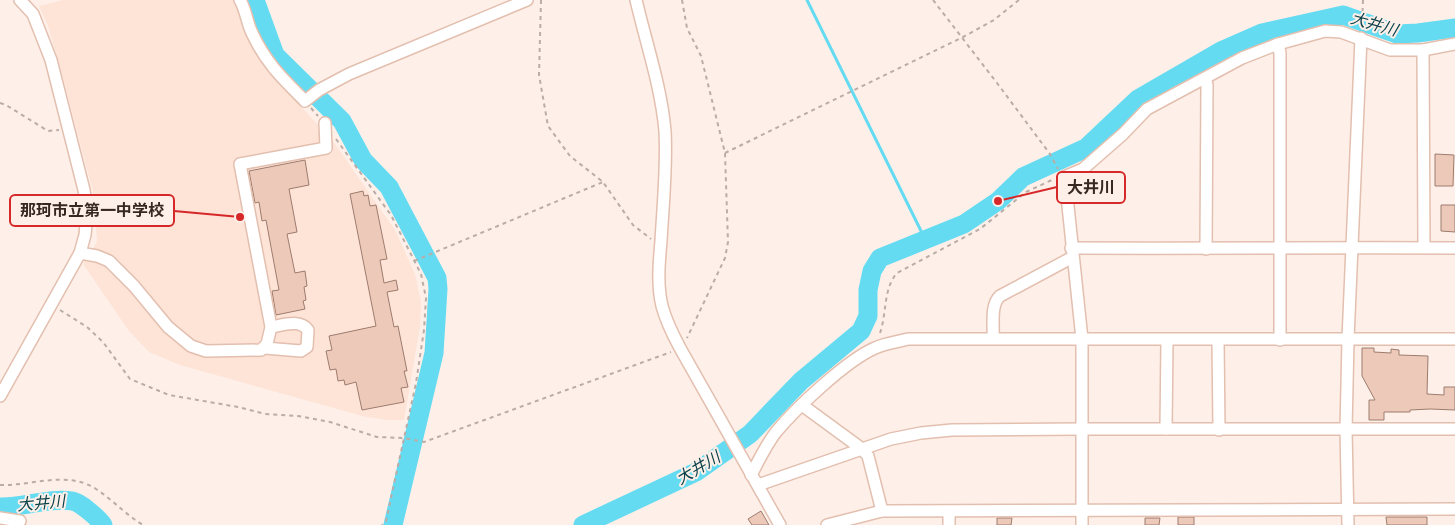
<svg xmlns="http://www.w3.org/2000/svg" width="1455" height="525" viewBox="0 0 1455 525" font-family="Rubik,'Noto Sans JP',sans-serif">
  <style>
    .built { fill: #fee3d7 }
    .lines { fill: none; stroke-linecap: round; stroke-linejoin: round }
    .stream { stroke: #65dbf1; stroke-width: 3 }
    .river { stroke: #65dbf1; stroke-width: 19 }
    .building { fill: #edc9b9; stroke: #9d7c6e }
    .minor-casing { stroke: #e3bfaf; stroke-width: 14 }
    .path { stroke: #baaca6; stroke-width: 2; stroke-dasharray: 4 4; stroke-linecap: butt }
    .minor { stroke: #fff; stroke-width: 11 }
    .labels { text-anchor: middle; dominant-baseline: central; stroke-width: 4; stroke-linejoin: round; paint-order: stroke }
    .water-label { font-size: 16px; font-style: italic; fill: #0a424b; stroke: #fef0e9 }
    .leader { fill: none; stroke: #d62828; stroke-width: 2 }
    .callout-dot { fill: #d62828; stroke: #fef0e9; stroke-width: 2 }
    .callout { fill: #fef0e9; stroke: #d62828; stroke-width: 2 }
    .callout-label { font-size: 16px; text-anchor: middle; font-weight: bold; fill: #362822 }
  </style>
  <rect width="100%" height="100%" fill="#fef0e9"/>
  <path class="built" d="M63,0H234L249,39L269,72L333,141L395,230L415,274L421,302L420,327L404,420H387L366,417L180,365L149,352L129,331L83,264L97,242L94,196L61,70L48,26L39,6Z"/>
  <g class="lines">
    <path class="stream" d="M807,0L925,239"/>
    <g class="river">
      <path d="M255,0L275,55L342,121L363,160L389,187L437,278L438,289L434,353L393,525"/>
      <path d="M0,507C21,508 51,497 72,501C80,502 98,518 103,525"/>
      <path d="M583,525L696,472L750,434L801,381L861,331L868,316V290L872,271L880,258L964,224L998,201L1023,177L1086,148L1138,99L1221,51L1262,33L1343,15L1397,34L1418,33L1455,28"/>
    </g>
  </g>
  <g class="building">
    <path d="M1435,154L1454,155L1453,186H1435Z"/>
    <path d="M305,160L309,185L289,189L297,232L287,234L295,273L305,271L307,286L304,287L306,300L303,301L305,309L276,315L272,291L279,290L266,220L262,221L259,202L255,203L249,171Z"/>
    <path d="M363,191L364,196L368,195L370,206L376,205L387,259L380,260L384,283L396,280L398,290L387,292L394,327L398,326L407,371H404L408,387L401,388L404,402L362,410L356,382L345,385L344,380L338,381L336,369L330,370L326,351L332,350L329,336L376,326L350,194Z"/>
    <path d="M1441,205H1455V232L1441,231Z"/>
    <path d="M1362,348H1374V352L1391,353V349L1399,350V355L1428,356L1427,394L1444,395V387H1455V410L1430,409L1410,410V412H1384V420H1369V400H1375L1362,376Z"/>
    <path d="M761,511L769,525H752L748,519Z"/>
    <rect x="1178" y="517" width="16" height="8"/>
    <path d="M1386,517H1427V525H1387Z"/>
    <path d="M997,518H1012L1011,525H997Z"/>
    <path d="M1145,518H1160L1159,525H1145Z"/>
  </g>
  <g class="lines">
    <defs>
      <g id="minor">
        <path d="M240,0C246,10 247,23 252,33C266,63 282,78 305,101L319,90L349,74L527,0"/>
        <path d="M636,0C646,43 661,86 665,131C667,167 663,205 661,241C659,263 657,285 662,306C666,321 673,335 680,348L780,525"/>
        <path d="M1278,44L1280,53V340"/>
        <path d="M1423,50L1424,247"/>
        <path d="M1205,78L1207,85L1206,249"/>
        <path d="M1071,248C1199,249 1327,247 1455,248"/>
        <path d="M80,253L97,256L109,261L134,286L168,327L191,346L206,351L261,350L267,344L271,327L240,164L326,148L325,123"/>
        <path d="M993,338C994,325 990,305 1000,296L1073,257"/>
        <path d="M1218,340L1219,430"/>
        <path d="M265,348L301,351L307,347L308,330C300,319 283,325 271,327"/>
        <path d="M0,396L80,253L85,235L87,213L84,190L51,60L33,14L20,0"/>
        <path d="M802,405L862,449L868,456L882,511"/>
        <path d="M1166,429L1167,340"/>
        <path d="M751,475C759,460 766,445 776,432C796,408 847,360 875,348C885,343 897,342 908,339H1455"/>
        <path d="M758,485L891,439L921,433L952,430L1083,429H1455"/>
        <path d="M0,518L20,521"/>
        <path d="M827,525L882,511L1455,509"/>
        <path d="M949,525V511"/>
        <path d="M1082,525V339L1066,187L1064,177L1083,169L1123,134L1147,109L1242,58L1278,44L1325,31L1341,32L1390,50H1423L1455,44"/>
        <path d="M1348,525L1346,430L1348,339L1361,38"/>
      </g>
    </defs>
    <use href="#minor" class="minor-casing"/>
    <g class="path">
      <path d="M541,0L539,75L548,126L570,156L603,182L633,225L651,239"/>
      <path d="M682,0L687,28L701,56L725,153L728,242L725,258L687,338"/>
      <path d="M933,0L997,83L1050,154L1058,169"/>
      <path d="M1362,28L1363,0"/>
      <path d="M0,103L6,105L48,131L59,130"/>
      <path d="M311,108L318,116"/>
      <path d="M336,139L391,215L421,274L426,298L424,330L416,383L386,521L382,525"/>
      <path d="M725,153L963,37L994,20L1019,0"/>
      <path d="M414,261L603,182"/>
      <path d="M60,310L87,327L103,342L130,379L169,395L238,407L265,414L298,416L330,422L377,437L404,438L424,442L671,352"/>
      <path d="M880,333C887,313 883,289 897,273L980,229L1026,192L1054,179"/>
      <path d="M0,485C32,486 67,470 96,489C113,500 126,515 143,525"/>
    </g>
    <use href="#minor" class="minor"/>
  </g>
  <g class="labels">
    <g class="water-label">
      <text transform="translate(1374 24) rotate(16)">大井川</text>
      <text transform="translate(698 468) rotate(-31)">大井川</text>
      <text transform="translate(41 503) rotate(-5)">大井川</text>
    </g>
  </g>
  <path class="leader" d="M998 201L1057 187M240 217L174 211"/>
  <g class="callout-dot">
    <circle cx="998" cy="201" r="5"/>
    <circle cx="240" cy="217" r="5"/>
  </g>
  <g class="callout">
    <rect x="1057" y="172" width="68" height="31" rx="5"/>
    <rect x="10" y="195" width="164" height="31" rx="5"/>
  </g>
  <g class="callout-label">
    <text x="1091" y="193">大井川</text>
    <text x="92" y="216">那珂市立第一中学校</text>
  </g>
</svg>
